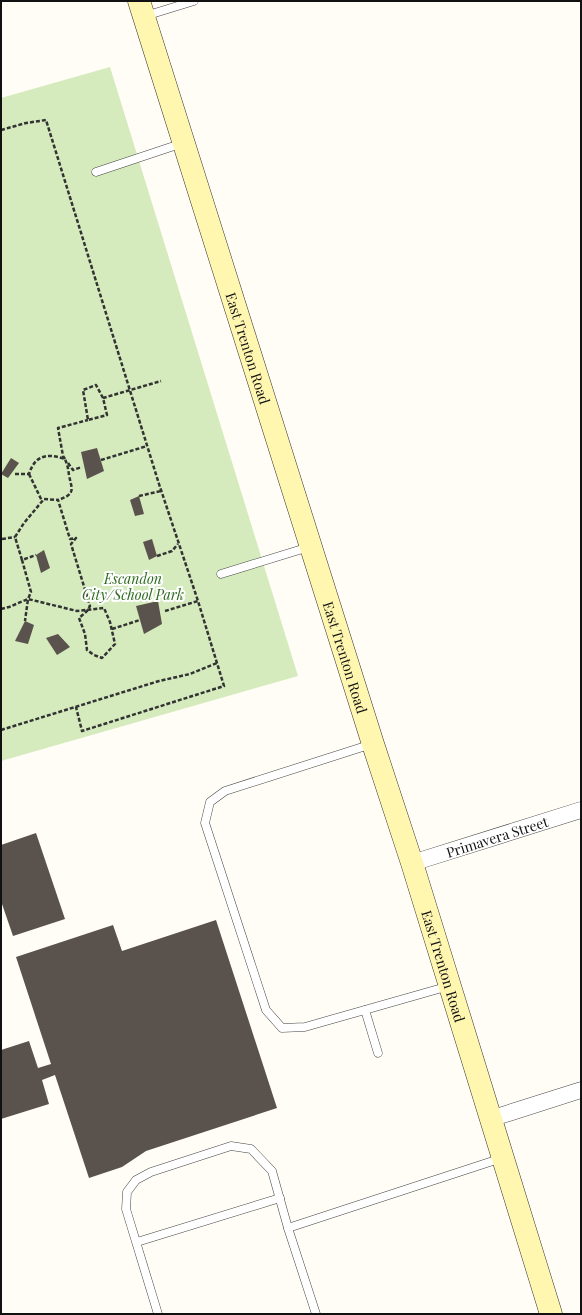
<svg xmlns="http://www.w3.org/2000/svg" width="582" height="1315" viewBox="0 0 582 1315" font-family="'Playfair Display',serif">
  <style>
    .green { fill: #d5ebbd }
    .building { fill: #5a524d }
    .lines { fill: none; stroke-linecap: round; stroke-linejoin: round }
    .service-casing { stroke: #444; stroke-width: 9 }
    .minor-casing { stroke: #444; stroke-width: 17 }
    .secondary-casing { stroke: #333; stroke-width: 23 }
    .path { stroke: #333; stroke-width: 2.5; stroke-dasharray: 4 2; stroke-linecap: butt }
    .service { stroke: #fff; stroke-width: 8 }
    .minor { stroke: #fff; stroke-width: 16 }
    .secondary { stroke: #fff6b0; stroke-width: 22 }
    .labels { text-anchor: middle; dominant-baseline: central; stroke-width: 4; stroke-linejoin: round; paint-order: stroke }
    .street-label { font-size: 14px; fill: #111; stroke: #fff }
    .park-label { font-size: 14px; font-style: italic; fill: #2f6b1f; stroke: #fff }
  </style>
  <rect width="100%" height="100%" fill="#fffdf5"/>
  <path class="green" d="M110,67L298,676L1,761V98Z"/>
  <g class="building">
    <path d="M97,448L104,471L87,479L81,452Z"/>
    <path d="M11,458L19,463L8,478L1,474Z"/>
    <path d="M139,496L144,514L135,516L130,500Z"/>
    <path d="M152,539L157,556L149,560L143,542Z"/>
    <path d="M44,550L50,568L41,573L36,555Z"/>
    <path d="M158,601L162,624L144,634L136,606Z"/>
    <path d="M25,621L34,625L28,644L15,641Z"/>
    <path d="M58,634L70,647L57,655L46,638Z"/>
    <path d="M36,833L65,919L13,936L1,901V845Z"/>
    <path d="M216,920L277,1108L146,1151L122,1167L89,1178L55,1075L42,1080L49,1104L1,1119V1050L29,1041L38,1068L51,1064L16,957L113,925L122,951Z"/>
  </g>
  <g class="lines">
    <defs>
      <g id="service">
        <path d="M145,16L194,1"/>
        <path d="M96,172L183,143"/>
        <path d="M221,574L309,547"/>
        <path d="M372,744L225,791L210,802L205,823L266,1010L282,1028L305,1027L449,986"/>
        <path d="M365,1010L378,1053"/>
        <path d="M288,1228L502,1158"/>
        <path d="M137,1242L280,1198"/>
        <path d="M158,1314L126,1209L127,1192L136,1180L151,1172L231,1146L251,1149L272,1171L288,1228L316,1314"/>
      </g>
      <g id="minor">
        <path id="s1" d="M412,863L581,810"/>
        <path d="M490,1119L581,1090"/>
      </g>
      <g id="secondary">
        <path id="s2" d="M139,1L373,744L412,863L551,1314"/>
      </g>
    </defs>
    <use href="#service" class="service-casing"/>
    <use href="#minor" class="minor-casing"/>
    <use href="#secondary" class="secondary-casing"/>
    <g class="path">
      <path d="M1,130L26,123L46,120L159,484L198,601L224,686L82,731L76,707"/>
      <path d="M103,398L96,385L83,390L88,420L107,415L103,398L161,381"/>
      <path d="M65,459L63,456L58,428L88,420"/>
      <path d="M101,460L147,446"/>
      <path d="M68,463L73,470L82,467"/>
      <path d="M15,474H29C35,455 47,453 65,459C68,467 68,468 69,475C72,490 76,494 58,500"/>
      <path d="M29,474L42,501"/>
      <path d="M139,496L161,491"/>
      <path d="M2,539L15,537"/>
      <path d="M157,556L172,551L178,544"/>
      <path d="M22,560L15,537L24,523L44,499L58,500L70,539L76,538L71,544L90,606L87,611L79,618L85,634L87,650L94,655L102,658L115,644L110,622L104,608L77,611L28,599L25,621"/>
      <path d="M1,609L9,607L28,599L31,592L22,560L36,555"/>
      <path d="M165,611L198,601"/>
      <path d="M112,629L140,620"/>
      <path d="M1,730L159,681L190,674L217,663"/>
    </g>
    <use href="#service" class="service"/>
    <use href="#minor" class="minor"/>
    <use href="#secondary" class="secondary"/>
  </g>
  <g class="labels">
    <g class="street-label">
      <text stroke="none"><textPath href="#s2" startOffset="364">East Trenton Road</textPath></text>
      <text stroke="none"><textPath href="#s2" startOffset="688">East Trenton Road</textPath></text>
      <text stroke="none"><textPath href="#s1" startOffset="89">Primavera Street</textPath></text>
      <text stroke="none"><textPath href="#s2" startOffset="1012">East Trenton Road</textPath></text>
    </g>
    <g class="park-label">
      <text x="133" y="578">Escandon<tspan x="133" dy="16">City/School Park</tspan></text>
    </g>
  </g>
  <rect width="582" height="1315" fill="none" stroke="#111111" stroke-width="4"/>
</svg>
